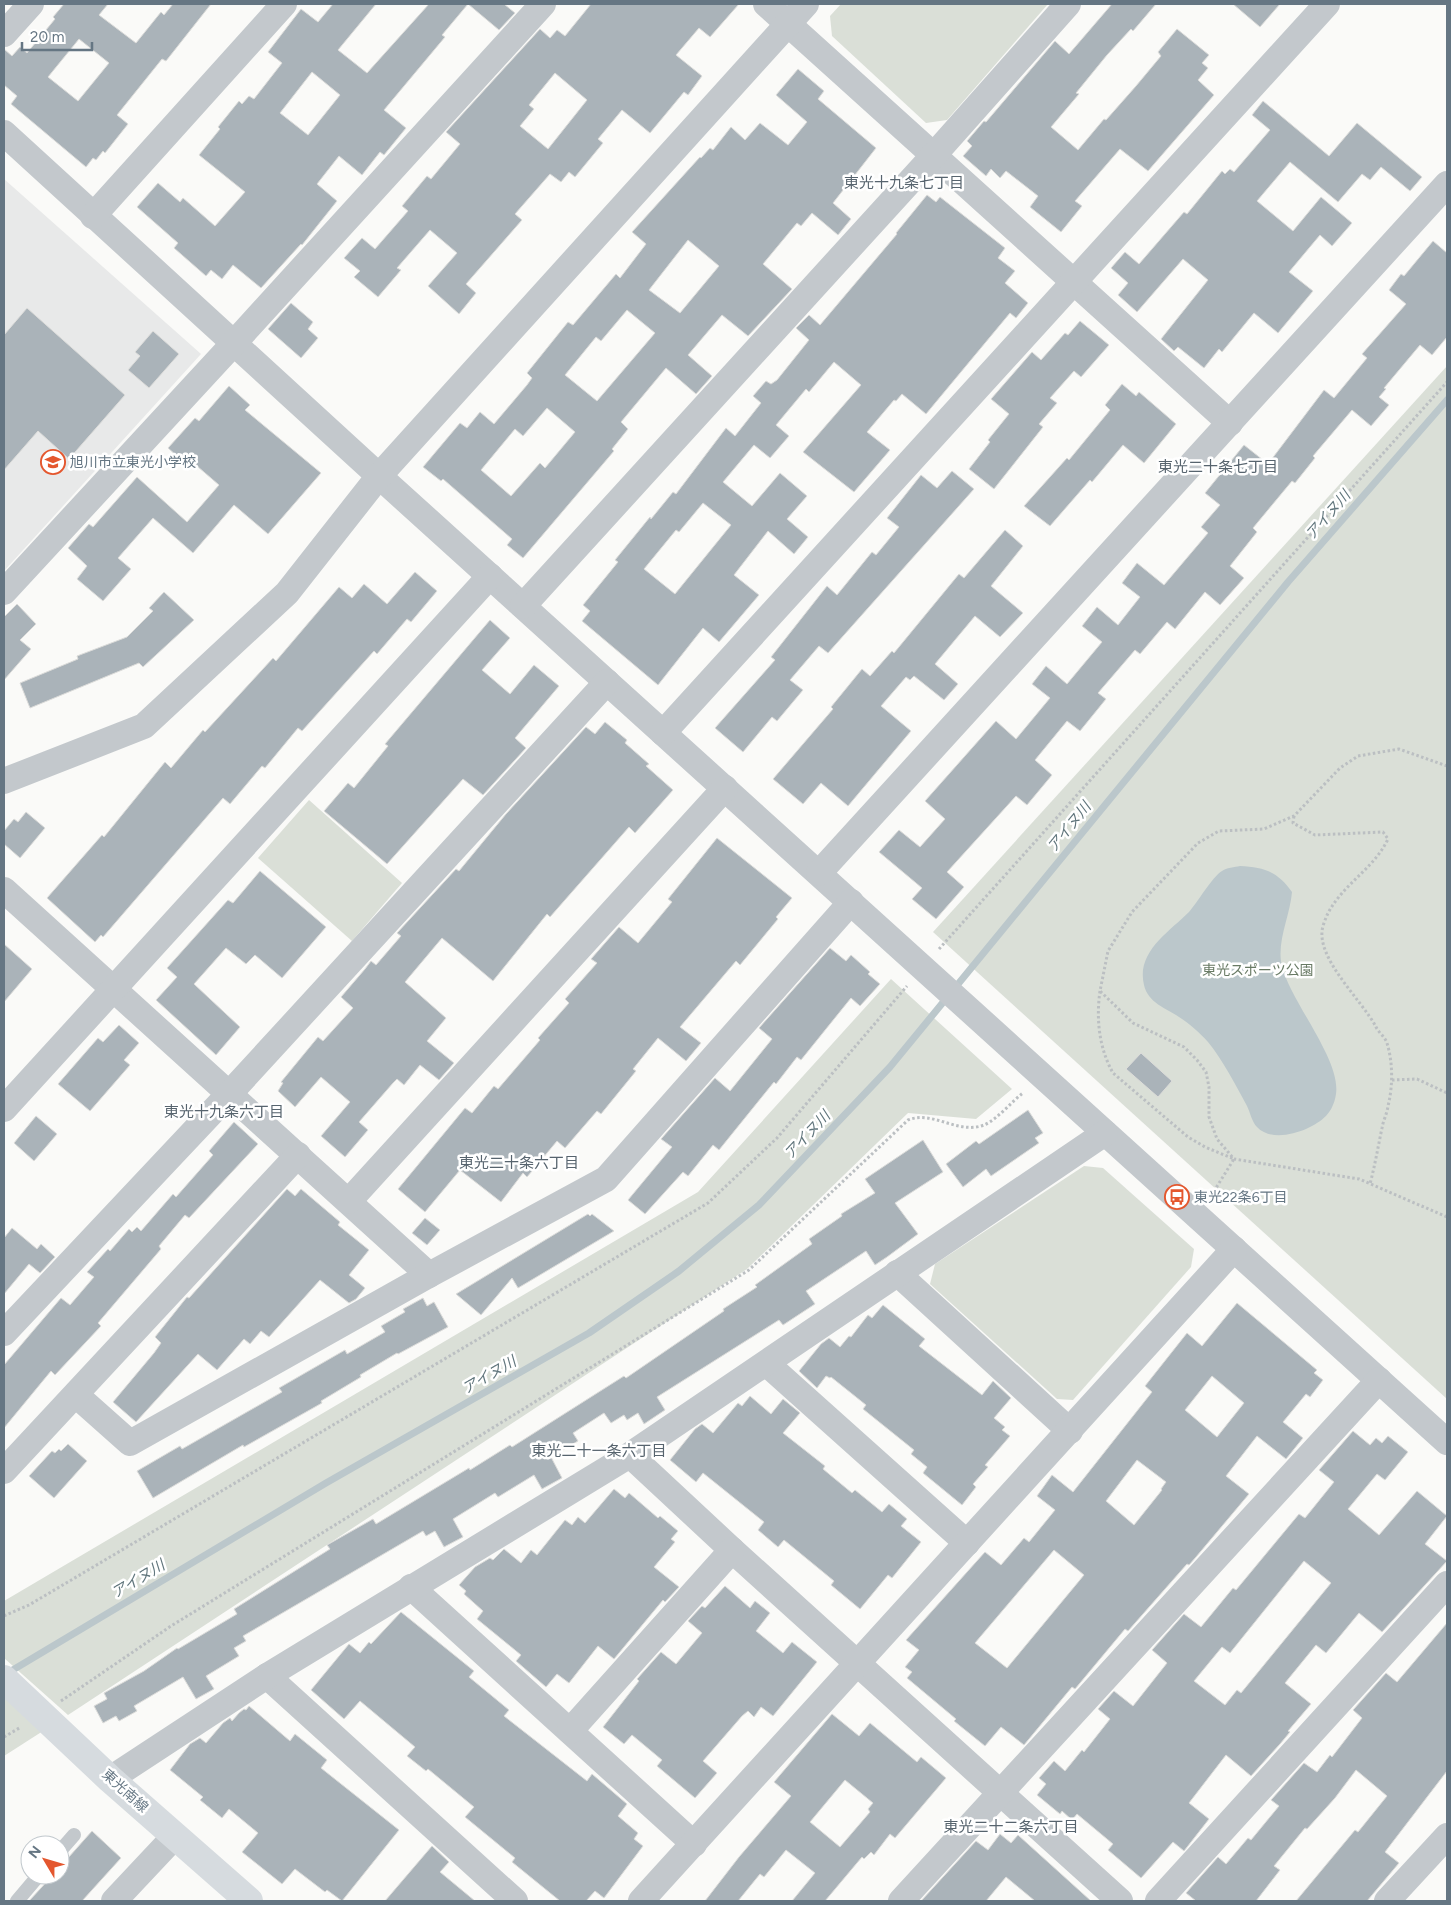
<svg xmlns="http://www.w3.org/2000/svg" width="1451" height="1905" viewBox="0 0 1451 1905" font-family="Figtree,'Noto Sans JP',sans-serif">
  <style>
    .built { fill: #e8e9e9 }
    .green { fill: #dadfd7 }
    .water { fill: #bbc7cb }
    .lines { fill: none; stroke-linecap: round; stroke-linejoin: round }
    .stream { stroke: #bbc7cb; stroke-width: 7 }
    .building { fill: #aab3b9; stroke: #dcdcda; fill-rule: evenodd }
    .path { stroke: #bbbfc2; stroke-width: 3; stroke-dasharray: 2.5 2.5; stroke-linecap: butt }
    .lane { stroke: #c3c8cc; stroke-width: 14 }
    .street { stroke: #c3c8cc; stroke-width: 26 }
    .secondary { stroke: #d6dbdf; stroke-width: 28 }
    .labels { text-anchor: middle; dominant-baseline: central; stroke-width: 5; stroke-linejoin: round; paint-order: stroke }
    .poi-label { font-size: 14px; fill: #657683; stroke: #fff; text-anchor: start }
    .park-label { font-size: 14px; fill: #687a64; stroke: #fff }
    .street-label { font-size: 14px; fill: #657683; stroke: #fff }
    .neighbourhood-label { font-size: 15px; fill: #57646e; stroke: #fff }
    .water-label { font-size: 15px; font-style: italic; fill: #60757c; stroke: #fff }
  </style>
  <rect width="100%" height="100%" fill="#fafaf8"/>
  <path class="built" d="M4,179L201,354L4,571Z"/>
  <g class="green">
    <path d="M841,4H1048L947,120L926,123L832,36L830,16Z"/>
    <path d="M1447,366V1399L933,932Z"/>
    <path d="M309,800L402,883L352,941L258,858Z"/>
    <path d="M891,979L1012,1089L976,1119L908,1113L747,1269L68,1715L4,1658V1601L698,1192Z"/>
    <path d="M1084,1166L1103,1168L1194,1249L1191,1267L1073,1400L1057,1399L930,1284L935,1264Z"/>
    <path d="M4,1695L43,1731L4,1756Z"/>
  </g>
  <path class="water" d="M1240,866C1264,867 1278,872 1292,892C1290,916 1276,943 1282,966C1290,1001 1341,1059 1336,1094C1333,1113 1323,1121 1306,1129C1292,1135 1269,1140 1257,1127C1252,1122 1250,1112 1247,1106C1237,1087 1222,1059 1208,1042C1200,1033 1189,1023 1179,1017C1166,1008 1148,1003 1144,985C1136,952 1169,932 1189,912C1198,902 1212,877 1222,871C1226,868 1235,867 1240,866Z"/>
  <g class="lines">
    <path class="stream" d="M6,1674L326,1483L589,1333L679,1271L759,1205L890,1067L1288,582L1447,400"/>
  </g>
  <g class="building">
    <path d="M64,4H108L99,15L136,43L161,12L164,15L173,4H211L166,61L162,59L117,115L128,124L105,153L103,151L96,160L93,158L86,167L11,104L17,96L4,85V49L12,56L20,47L27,53L55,19L53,17ZM79,39L109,63L78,101L48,77Z"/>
    <path d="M333,4H376L338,50L367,73L429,4H504L515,13L499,30L468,4L442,35L445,37L384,110L406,128L384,155L380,152L362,175L339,156L317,184L337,201L302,245L301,244L261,288L233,265L222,279L211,270L206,276L174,248L178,243L137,207L158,183L180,202L183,198L215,226L245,192L199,155L220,129L218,127L239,101L242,104L249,96L254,99L282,63L268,52L301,9L318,22ZM312,72L340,95L308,135L280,113Z"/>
    <path d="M591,4H739L710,37L699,28L676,55L702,76L688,95L684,92L650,133L622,110L598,139L603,143L575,177L569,172L561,182L550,174L515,214L522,220L466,284L476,293L459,314L428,286L457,253L430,230L397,268L401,270L378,297L354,277L360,271L344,258L362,238L375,249L408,211L402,206L427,176L431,179L460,144L446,132L540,29L550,38L557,30L565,36ZM555,73L587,100L548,149L520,126L534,109L529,105Z"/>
    <path d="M1112,4H1156L1133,31L1131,29L1107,55L1076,93L1079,94L1051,127L1078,150L1104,119L1106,120L1136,86L1161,56L1158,52L1177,29L1209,55L1202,63L1208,68L1198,80L1214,95L1148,171L1120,149L1075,201L1082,206L1061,232L1030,207L1038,196L1006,171L1000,178L991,169L986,176L963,156L972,146L967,141L984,121L986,122L1055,41L1069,54Z"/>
    <path d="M1233,4H1280L1260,27Z"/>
    <path d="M798,69L824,91L818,99L876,148L833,203L851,219L838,235L812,213L801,226L797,223L763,264L792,289L748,336L722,315L688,355L712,376L696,394L666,368L621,422L628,429L612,449L614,451L523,558L507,545L512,539L443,479L441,481L423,467L460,423L467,428L480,412L494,424L527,385L532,378L527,373L568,322L573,325L616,274L620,278L646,244L632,232L700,157L701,158L710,148L713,150L731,127L745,140L760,123L788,145L807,122L776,95ZM688,240L719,266L680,313L649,290ZM627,310L655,333L597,401L565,375L596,337L601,341ZM547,408L575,432L545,468L540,463L511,496L481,470L515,429L523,436Z"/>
    <path d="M1263,101L1329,156L1357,123L1422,177L1410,191L1381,167L1370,180L1362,174L1338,202L1290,162L1257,201L1293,231L1321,197L1352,223L1332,246L1320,235L1289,272L1313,291L1278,333L1254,313L1222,352L1219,349L1204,368L1178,347L1174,351L1161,339L1208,280L1183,259L1137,312L1118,295L1128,283L1111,268L1125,252L1139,264L1184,212L1187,214L1222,171L1225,174L1230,169L1234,172L1270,130L1252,115Z"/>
    <path d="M927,195L936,202L940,197L1005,248L998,258L1015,271L1005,283L1028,303L1016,318L1010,313L926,414L902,394L896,401L894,400L867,432L890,450L854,492L803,452L861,385L834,362L809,392L806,389L776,425L789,436L770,458L754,445L723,482L752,506L780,473L807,496L787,519L808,537L794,554L768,531L734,575L759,595L719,642L703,628L658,685L582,621L590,611L583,605L618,562L615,560L650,517L651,519L673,492L676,494L726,428L735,436L761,403L753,396L766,381L771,384L777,380L809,340L796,328L809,315L820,325L897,234L896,233ZM703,503L731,525L675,594L644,569L676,530L679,532Z"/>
    <path d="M1433,241L1447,253V337L1432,355L1420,345L1384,388L1386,389L1379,397L1389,405L1371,426L1352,410L1313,456L1315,458L1295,483L1292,481L1253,528L1257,532L1230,566L1244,578L1220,605L1205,592L1175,629L1167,622L1140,654L1135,650L1098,693L1106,699L1080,731L1067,721L1035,760L1052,775L1027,805L1016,796L947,872L964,887L936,919L912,899L922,888L879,852L899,830L920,847L945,819L925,801L996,721L1016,739L1050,698L1032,684L1046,666L1067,684L1102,642L1082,626L1097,607L1118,625L1140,597L1122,583L1137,563L1164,585L1208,533L1201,527L1220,505L1205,493L1244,445L1268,464L1324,390L1334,398L1367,358L1362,354L1406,304L1389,290L1401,274L1404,276Z"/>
    <path d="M291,303L313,322L308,329L318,338L301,358L268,329Z"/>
    <path d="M27,308L125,395L69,459L38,431L4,470V335Z"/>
    <path d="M1080,321L1109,345L1081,377L1074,371L1050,398L1057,403L1039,424L1043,427L994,489L969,469L990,442L988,440L1009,414L991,399L1032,352L1041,360L1065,333L1068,335Z"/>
    <path d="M153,331L179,354L149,388L128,370L140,356L135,352Z"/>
    <path d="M1122,384L1136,396L1139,392L1176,424L1144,463L1123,445L1092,482L1090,480L1050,526L1024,506L1067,458L1069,460L1110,410L1105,405Z"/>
    <path d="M229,386L250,405L245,410L321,473L268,534L234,505L193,553L153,518L118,558L131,569L103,601L77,579L87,566L68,548L89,524L93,527L137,477L187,522L219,485L190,460L186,464L168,448L195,418L199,421Z"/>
    <path d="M952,471L974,489L828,653L819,646L790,680L803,690L777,721L772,717L743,752L715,728L775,660L771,657L827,586L837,595L872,552L876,555L899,527L887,518L921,475L937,488Z"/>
    <path d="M1005,530L1023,546L991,586L1023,613L1000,637L975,616L935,664L958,684L944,700L914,676L910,680L906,677L881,706L911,731L848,806L821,783L803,804L773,779L833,709L831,707L862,669L870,676L892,651L894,653L959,574L964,578Z"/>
    <path d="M415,572L437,591L411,622L407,619L377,654L374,651L302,731L298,728L265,768L262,766L230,804L223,798L103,937L101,935L95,942L47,898L102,835L104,837L165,762L171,768L203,730L205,732L273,658L276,661L339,587L352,598L364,584L387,604Z"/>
    <path d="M164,592L194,620L143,667L139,663L30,708L20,683L78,659L77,656L127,637L153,611L149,608Z"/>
    <path d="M17,604L36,624L20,640L31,649L4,680V617Z"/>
    <path d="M490,620L510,638L482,670L510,694L534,665L559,686L515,738L526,748L483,795L463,779L387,864L324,811L348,783L354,788L388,746L385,744Z"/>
    <path d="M605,722L627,740L625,743L649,764L646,766L673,790L635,833L629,827L550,917L547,914L493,981L442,938L405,982L446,1018L427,1041L454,1063L439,1080L420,1065L404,1085L397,1079L393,1083L359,1122L368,1130L345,1157L321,1136L350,1102L321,1077L295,1107L278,1091L283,1083L281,1082L318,1037L323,1041L353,1008L341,997L365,969L371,961L376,965L401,936L397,933L456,869L459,871L506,814L586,727L595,734Z"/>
    <path d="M26,812L45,828L20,858L4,844V831L14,819L18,822Z"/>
    <path d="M717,838L792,898L776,917L778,919L740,965L736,961L680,1027L701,1043L686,1061L658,1038L633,1069L636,1071L601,1114L597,1111L565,1148L557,1141L527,1177L523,1173L501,1202L460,1170L425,1212L398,1189L465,1108L472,1113L494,1086L498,1089L540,1040L538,1038L569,1003L565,999L597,963L591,959L619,927L638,943L672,902L668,899Z"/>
    <path d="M260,871L326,927L282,978L255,955L246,964L226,948L194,984L240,1027L216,1055L156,1000L177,977L167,968L228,900L233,903Z"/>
    <path d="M4,944L32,969L4,1002Z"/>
    <path d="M830,948L846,961L851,955L870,972L868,974L880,984L860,1006L851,998L801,1060L797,1057L776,1084L774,1082L719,1150L713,1145L688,1176L683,1172L645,1214L628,1200L672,1147L661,1139L715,1078L730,1091L772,1039L759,1028Z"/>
    <path d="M119,1025L139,1043L124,1060L130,1065L90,1111L58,1084L98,1038L103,1042Z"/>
    <path d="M1141,1053L1172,1081L1158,1097L1126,1069Z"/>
    <path d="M1028,1110L1043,1133L1035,1138L1039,1143L991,1176L986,1169L963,1187L946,1164L976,1141L979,1144Z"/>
    <path d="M36,1116L57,1134L34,1161L14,1143Z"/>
    <path d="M234,1122L258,1144L189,1218L185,1215L159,1246L161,1249L98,1323L101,1326L55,1375L51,1371L4,1428V1365L61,1298L70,1305L94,1277L87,1272L108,1249L110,1251L129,1229L132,1232L137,1227L141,1231L173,1194L176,1197L213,1155L209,1151Z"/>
    <path d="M923,1140L943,1172L895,1203L918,1234L887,1257L875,1265L866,1251L806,1291L815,1304L783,1325L779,1320L657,1397L665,1410L644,1424L638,1413L627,1420L624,1415L611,1423L604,1413L573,1433L578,1441L551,1457L562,1478L542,1489L534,1475L498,1497L495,1493L453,1519L463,1537L444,1547L435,1531L426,1536L423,1531L243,1636L246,1641L234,1648L239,1656L206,1676L214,1689L196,1699L183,1677L134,1706L137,1711L119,1721L116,1716L103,1723L94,1706L107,1699L104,1693L144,1671L177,1648L178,1649L237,1614L234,1609L330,1549L327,1545L373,1519L376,1524L469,1468L470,1470L510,1445L512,1447L624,1376L626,1378L724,1311L723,1309L757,1287L755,1285L812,1244L809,1239L842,1216L841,1214L875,1193L865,1179Z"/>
    <path d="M287,1189L295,1196L301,1189L340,1222L338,1225L369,1250L349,1275L365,1288L356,1299L349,1303L320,1280L269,1337L261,1331L250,1344L244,1339L217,1370L198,1354L136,1422L113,1402L154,1353L161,1343L155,1337L187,1297L189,1298Z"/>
    <path d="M588,1214L590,1216L592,1214L614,1231L518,1288L512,1278L481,1315L456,1294Z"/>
    <path d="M425,1218L440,1230L427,1245L412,1233Z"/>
    <path d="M12,1228L37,1249L41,1244L55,1257L40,1273L29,1264L4,1294V1238Z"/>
    <path d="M423,1298L427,1306L434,1302L448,1327L398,1354L397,1353L360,1375L361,1377L321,1401L322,1403L244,1447L243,1445L153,1498L137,1471L180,1446L182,1449L282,1392L279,1388L305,1373L345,1350L347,1354L385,1332L381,1326L405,1312L403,1309Z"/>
    <path d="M1237,1303L1317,1370L1314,1373L1323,1380L1310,1397L1306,1394L1283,1422L1303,1438L1286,1459L1257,1436L1226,1476L1249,1494L1196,1557L1189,1565L1187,1564L1128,1631L1125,1629L1075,1689L1072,1687L1024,1745L1001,1727L985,1746L954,1721L956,1719L907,1678L912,1672L905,1667L919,1650L906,1640L985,1552L1001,1565L1024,1538L1029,1542L1055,1510L1037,1496L1052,1475L1073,1492L1152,1392L1145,1386L1187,1333L1202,1346ZM1212,1376L1244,1403L1217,1437L1185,1410ZM1137,1460L1166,1482L1161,1489L1162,1490L1134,1525L1106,1501ZM1054,1550L1084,1575L1007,1668L975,1643Z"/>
    <path d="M883,1305L925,1339L919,1346L982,1395L993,1381L1011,1398L994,1418L1005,1427L1002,1430L1010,1436L985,1465L988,1467L973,1484L976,1487L962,1505L923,1473L927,1467L911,1454L914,1450L863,1409L866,1405L831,1377L830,1378L826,1376L817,1388L799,1371L821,1344L829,1338L840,1347L849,1336L851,1337L868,1315L872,1318Z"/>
    <path d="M750,1396L771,1414L783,1399L800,1413L783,1433L825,1466L823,1469L852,1493L855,1490L882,1512L889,1504L907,1519L901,1526L921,1542L892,1578L888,1575L860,1609L831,1585L834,1581L784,1540L778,1547L758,1530L764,1522L703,1473L696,1482L670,1460L695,1429L702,1424L713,1433L738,1403L742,1406Z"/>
    <path d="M1353,1431L1370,1445L1376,1438L1382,1443L1388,1436L1408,1452L1385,1480L1377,1474L1348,1509L1379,1535L1417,1491L1447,1516L1425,1544L1447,1561L1382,1632L1359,1613L1326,1653L1316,1645L1285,1683L1311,1704L1288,1731L1290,1732L1280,1744L1251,1776L1226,1755L1189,1803L1209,1819L1184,1851L1173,1842L1141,1878L1108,1850L1113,1844L1077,1814L1072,1820L1062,1811L1060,1814L1037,1795L1046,1784L1039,1778L1054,1761L1065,1771L1082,1750L1084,1752L1110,1719L1098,1709L1114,1691L1133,1706L1167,1663L1152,1650L1184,1614L1201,1627L1233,1588L1236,1590L1299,1514L1305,1518L1334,1482L1319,1470ZM1304,1561L1331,1583L1241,1693L1237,1690L1225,1705L1194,1681L1222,1647L1230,1653Z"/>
    <path d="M68,1444L87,1461L54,1498L29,1476L52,1451L55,1453L59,1449L61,1451Z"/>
    <path d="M614,1489L625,1498L629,1493L658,1518L660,1516L678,1531L671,1539L675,1542L654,1567L679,1587L665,1602L663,1600L614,1659L598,1646L569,1683L557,1674L546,1687L516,1661L521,1655L477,1619L483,1611L464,1594L466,1591L459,1585L475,1567L490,1558L493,1560L504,1549L521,1563L531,1550L537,1555L565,1520L572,1525L578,1517L585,1523Z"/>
    <path d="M725,1586L750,1608L755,1601L770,1613L756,1631L783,1653L792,1642L817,1662L773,1716L761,1707L754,1717L748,1711L742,1716L703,1761L717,1773L695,1798L657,1766L662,1760L632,1735L624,1744L603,1727L639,1681L637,1679L661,1652L676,1664L702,1633L688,1621L702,1606L705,1608Z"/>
    <path d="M401,1612L474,1671L469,1677L509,1710L504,1716L587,1781L592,1774L627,1804L618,1816L638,1833L634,1839L643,1846L604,1898L595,1891L586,1901H560L512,1862L515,1858L465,1817L474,1807L428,1769L426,1771L407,1756L415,1747L360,1701L344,1719L311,1690L349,1644L360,1653L369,1642L371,1644Z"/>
    <path d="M1447,1623V1771L1385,1852L1399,1863L1367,1901H1296L1355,1830L1358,1832L1387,1796L1356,1770L1335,1798L1307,1829L1305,1828L1274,1866L1280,1870L1256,1901H1196L1186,1893L1218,1857L1226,1864L1248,1838L1251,1840L1279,1806L1271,1800L1304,1763L1317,1772L1330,1755L1332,1757L1362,1718L1353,1710L1386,1673L1397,1682Z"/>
    <path d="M249,1706L290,1741L295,1734L327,1760L321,1768L399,1830L342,1901L327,1890L325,1892L295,1869L282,1884L242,1852L258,1833L229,1809L222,1818L200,1800L203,1797L170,1770L190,1744L200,1738L206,1743L223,1723L230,1718L232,1721L239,1713L244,1709L246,1710Z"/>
    <path d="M832,1714L859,1736L870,1723L917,1762L921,1757L946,1778L895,1838L890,1834L874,1855L871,1852L864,1859L862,1857L825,1901H792L815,1873L786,1850L764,1877L760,1874L738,1901H705L739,1857L791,1796L774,1782ZM845,1780L873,1803L868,1809L870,1812L840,1847L810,1822Z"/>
    <path d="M92,1831L121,1858L82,1901H29L53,1875H60V1867Z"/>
    <path d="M1000,1834L1011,1843L1018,1835L1091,1901H1035L1006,1877L986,1901H921L976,1841L988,1850Z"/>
    <path d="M432,1846L449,1862L440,1872L475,1901H385Z"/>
  </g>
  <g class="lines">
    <g class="path">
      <path d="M1447,766L1399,749L1358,756L1340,768L1294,816L1264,829L1219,831L1198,843L1132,912L1108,951L1100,991L1133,1023L1184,1047L1197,1060L1206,1072L1209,1087V1117L1217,1139L1234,1159L1359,1179L1447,1217"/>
      <path d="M1294,816L1293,823L1315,835L1383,832L1388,839C1372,873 1334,888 1323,926C1314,957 1362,1000 1376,1027C1379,1033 1385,1037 1387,1043C1393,1063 1393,1086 1388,1106C1387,1114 1383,1121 1382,1128C1378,1147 1375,1165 1370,1184"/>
      <path d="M939,949L1447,382"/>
      <path d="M1100,991C1096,1019 1099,1048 1113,1073L1188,1137L1205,1147L1234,1159L1211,1196"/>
      <path d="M1392,1080L1417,1079L1447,1093"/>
      <path d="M4,1616L29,1605L708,1203L777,1138L907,986"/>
      <path d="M61,1701L171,1626L749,1270L908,1120C933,1110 958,1135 984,1125C998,1119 1011,1102 1023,1093"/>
      <path d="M4,1737L21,1727"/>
    </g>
    <g class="lane">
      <path d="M60,1851L74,1835"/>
      <path d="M17,1901L39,1875"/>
    </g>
    <g class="street">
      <path d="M766,4L1230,423"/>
      <path d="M4,34L31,4"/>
      <path d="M4,133L379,476L1447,1442"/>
      <path d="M93,216L284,4"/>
      <path d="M4,592L234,343L543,4"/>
      <path d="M523,606L934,155L1068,4"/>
      <path d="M663,733L1327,4"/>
      <path d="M4,781L144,726L287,593L379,476L806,4"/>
      <path d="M819,873L1447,184"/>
      <path d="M4,890L429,1275"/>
      <path d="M4,1109L490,576"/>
      <path d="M349,1201L725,788"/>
      <path d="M897,1273L1070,1431"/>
      <path d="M4,1333L230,1093L607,682"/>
      <path d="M767,1364L967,1543"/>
      <path d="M76,1395L130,1443L429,1275L606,1179L851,902"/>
      <path d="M630,1455L732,1550L1120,1901"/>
      <path d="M4,1471L298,1155"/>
      <path d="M411,1587L694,1844"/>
      <path d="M267,1676L515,1901"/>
      <path d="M570,1731L732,1550"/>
      <path d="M110,1779L267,1676L630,1455L1105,1133"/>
      <path d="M114,1901L175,1836"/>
      <path d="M641,1901L1234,1249"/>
      <path d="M901,1901L1379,1380"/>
      <path d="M1158,1901L1447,1584"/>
      <path d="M1387,1901L1447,1836"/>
    </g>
    <path class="secondary" d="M4,1679L110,1779L249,1901"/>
  </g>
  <defs>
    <symbol id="school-ring" viewBox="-11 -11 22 22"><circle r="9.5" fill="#fff" stroke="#e4572e" stroke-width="1.5"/><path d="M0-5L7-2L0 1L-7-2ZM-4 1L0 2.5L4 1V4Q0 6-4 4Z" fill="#e4572e"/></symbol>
    <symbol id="bus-ring" viewBox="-11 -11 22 22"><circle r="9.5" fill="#fff" stroke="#e4572e" stroke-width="1.5"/><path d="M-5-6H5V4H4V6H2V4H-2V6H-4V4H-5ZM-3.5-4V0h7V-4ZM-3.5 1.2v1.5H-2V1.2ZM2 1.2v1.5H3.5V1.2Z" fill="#e4572e"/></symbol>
  </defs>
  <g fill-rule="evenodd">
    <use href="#school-ring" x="39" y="448" width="28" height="28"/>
    <use href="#bus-ring" x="1163" y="1183" width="28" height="28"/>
  </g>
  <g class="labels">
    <g class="poi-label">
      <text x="70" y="462">旭川市立東光小学校</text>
      <text x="1194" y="1197">東光22条6丁目</text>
    </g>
    <g class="park-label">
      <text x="1258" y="970">東光スポーツ公園</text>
    </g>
    <g class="street-label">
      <text transform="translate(125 1791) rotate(42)">東光南線</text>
    </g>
    <g class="neighbourhood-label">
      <text x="904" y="183">東光十九条七丁目</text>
      <text x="1218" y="467">東光二十条七丁目</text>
      <text x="224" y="1112">東光十九条六丁目</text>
      <text x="519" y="1163">東光二十条六丁目</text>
      <text x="599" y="1451">東光二十一条六丁目</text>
      <text x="1011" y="1827">東光二十二条六丁目</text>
    </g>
    <g class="water-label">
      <text transform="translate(1328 515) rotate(-49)">アイヌ川</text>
      <text transform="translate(1069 827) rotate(-51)">アイヌ川</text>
      <text transform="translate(807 1135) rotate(-47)">アイヌ川</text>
      <text transform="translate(489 1375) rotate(-30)">アイヌ川</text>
      <text transform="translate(138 1579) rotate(-31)">アイヌ川</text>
    </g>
  </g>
  <rect width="1451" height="1905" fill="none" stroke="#657683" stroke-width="10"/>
  <g transform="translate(45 1860) rotate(308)"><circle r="24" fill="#ffffff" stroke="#c1c8cd"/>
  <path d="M0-4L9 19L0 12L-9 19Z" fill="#e4572e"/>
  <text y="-8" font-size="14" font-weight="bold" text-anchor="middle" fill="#657683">N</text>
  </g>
  <path d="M22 42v8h70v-8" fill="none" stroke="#657683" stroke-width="2.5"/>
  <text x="30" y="42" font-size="15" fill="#657683" stroke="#ffffff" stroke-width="4" paint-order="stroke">20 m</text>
</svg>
